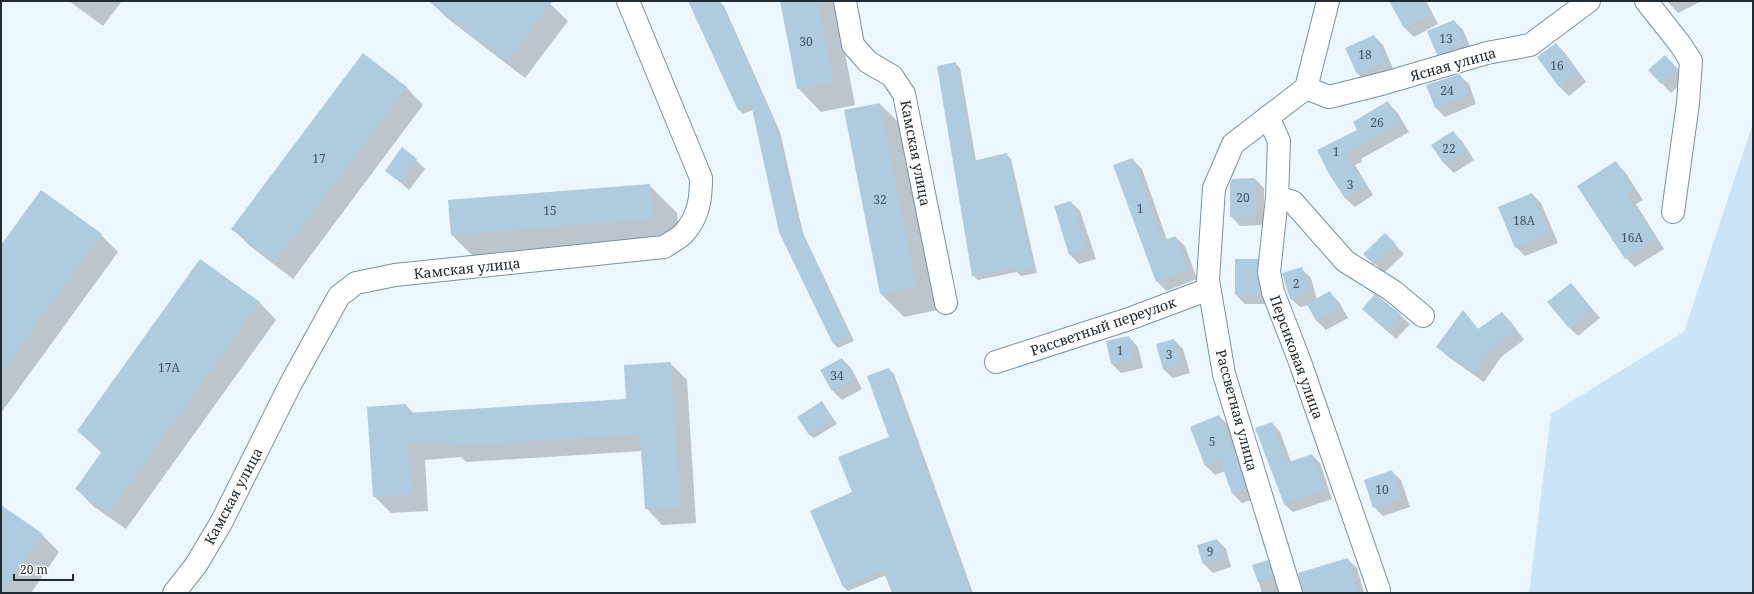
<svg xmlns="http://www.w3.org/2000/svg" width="1754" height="594" viewBox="0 0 1754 594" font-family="'Noto Serif',serif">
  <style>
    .green { fill: #cbe4f8 }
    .shadow { fill: #0003 }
    .building { fill: #afcbe0 }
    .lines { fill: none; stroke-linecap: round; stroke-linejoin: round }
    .street-casing { stroke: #7892a6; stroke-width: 24 }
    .street { stroke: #fff; stroke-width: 22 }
    .labels { text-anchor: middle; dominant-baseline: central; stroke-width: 3.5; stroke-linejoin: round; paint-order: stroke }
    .number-label { font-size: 12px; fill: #44535e }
    .street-label { font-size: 14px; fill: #202b33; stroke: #fff }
  </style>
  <rect width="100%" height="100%" fill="#ebf6ff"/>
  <path class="green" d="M1753,123V593H1529L1551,414L1684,332Z"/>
  <g class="shadow">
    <path d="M69,1H122L103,26Z"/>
    <path d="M430,1H547L568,21L525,78L447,18Z"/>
    <path d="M690,1H717L724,6L780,132L803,233L854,341L838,348L834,344L753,110L743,114L739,110Z"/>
    <path d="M781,1H835L855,105L821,112L798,88Z"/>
    <path d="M1390,1H1426L1438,24L1414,37L1405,28Z"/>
    <path d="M1667,1H1702L1678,13Z"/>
    <path d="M1454,21L1463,30L1473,53L1447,63L1438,54Z"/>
    <path d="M1374,36L1383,45L1394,71L1367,83L1358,74L1347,48Z"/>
    <path d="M1556,44L1565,53L1586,82L1569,96L1559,86Z"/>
    <path d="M1665,56L1686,79L1671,93L1650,70Z"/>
    <path d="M955,63L960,68L976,161L1006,154L1011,159L1037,273L1021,276L1017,272L978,280L973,275Z"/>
    <path d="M1459,75L1469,84L1476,104L1445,117L1436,108Z"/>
    <path d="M406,87L423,105L293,279L250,246L233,229Z"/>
    <path d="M1388,103L1397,112L1409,132L1361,159L1362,162L1355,165L1373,195L1355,207L1345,198L1330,174L1359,130Z"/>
    <path d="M880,104L903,127L938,310L904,317L881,294Z"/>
    <path d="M1453,132L1462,141L1474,160L1454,173L1445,164L1433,145Z"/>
    <path d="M416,160L425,169L409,190L386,170Z"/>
    <path d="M1133,160L1142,169L1167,240L1175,237L1185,246L1197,279L1166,291L1157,281Z"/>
    <path d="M1616,163L1625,172L1643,200L1636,204L1664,249L1635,267L1626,258Z"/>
    <path d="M1255,179L1264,188V225L1240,226L1231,216Z"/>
    <path d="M649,185L677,213L680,246L480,263L452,235Z"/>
    <path d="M1532,194L1541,203L1558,243L1525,256L1516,247Z"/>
    <path d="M1071,202L1080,211L1096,259L1079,264L1070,255Z"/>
    <path d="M1385,234L1404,254L1384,273L1365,254Z"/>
    <path d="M101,235L118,252L1,413V247Z"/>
    <path d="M200,260L260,303L276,320L126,529L93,506L77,489L102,453L78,431Z"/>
    <path d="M1257,260L1267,269L1270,304H1245L1236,295Z"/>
    <path d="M1301,268L1311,278L1317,300L1330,293L1339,302L1348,318L1326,330L1317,321L1308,305L1300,307L1290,298Z"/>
    <path d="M1571,284L1600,318L1578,336L1569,327Z"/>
    <path d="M1375,296L1400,315L1410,324L1396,339L1363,309Z"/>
    <path d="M1463,311L1479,330L1502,313L1511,322L1524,340L1501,357L1484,382L1447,356L1438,347Z"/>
    <path d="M1129,337L1138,347L1143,368L1121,373L1112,364Z"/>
    <path d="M1174,340L1183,349L1190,373L1173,378L1163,369Z"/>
    <path d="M842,359L851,368L862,389L842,400L833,391L822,370Z"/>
    <path d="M670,363L687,380L696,523L662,525L646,508L642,451L466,462L461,457L425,460L428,511L391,513L374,496L406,405L414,414L627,400Z"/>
    <path d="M889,369L894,374L973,593H893L886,575L848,591L844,587L811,511L853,493L890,437Z"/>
    <path d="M822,402L837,424L814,438L809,434Z"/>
    <path d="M1219,416L1228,425L1247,472L1255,499L1242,503L1233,494L1225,471L1215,475L1206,466Z"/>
    <path d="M1272,423L1280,432L1291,462L1312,455L1320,463L1332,499L1293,512L1284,504Z"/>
    <path d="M1391,471L1401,480L1410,507L1383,516L1374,507Z"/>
    <path d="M1,506L42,535L59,552L31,593H1Z"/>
    <path d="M1217,540L1226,549L1231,567L1213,573L1204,564Z"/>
    <path d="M1347,559L1357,568L1364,593H1304Z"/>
    <path d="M1268,561L1277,570L1284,593H1262L1254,566Z"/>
  </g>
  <g class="building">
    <path d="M428,1H553L507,61Z"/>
    <path d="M688,1H720L776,126L799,227L850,337L833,344L779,232L751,104L738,110Z"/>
    <path d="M780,1H817L833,82L797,89Z"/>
    <path d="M1389,1H1423L1430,14L1404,28Z"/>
    <path d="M1454,20L1465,44L1437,55L1427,31Z"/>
    <path d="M1374,35L1386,61L1357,74L1345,48Z"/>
    <path d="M1556,43L1578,73L1559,87L1537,57Z"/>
    <path d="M363,53L407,87L275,262L231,229Z"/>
    <path d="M1665,55L1678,69L1661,84L1648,70Z"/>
    <path d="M956,62L973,161L1007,153L1033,268L1016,272L1015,268L972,276L937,66Z"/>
    <path d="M1460,74L1468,95L1435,108L1426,85Z"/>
    <path d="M1388,101L1400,123L1353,150L1354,152L1346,156L1365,185L1345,198L1329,174L1317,150L1357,130L1353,122Z"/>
    <path d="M880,103L916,287L880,294L844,110Z"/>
    <path d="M1453,131L1466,150L1444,164L1431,145Z"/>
    <path d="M402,147L417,159L400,182L385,171Z"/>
    <path d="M1133,158L1162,241L1176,236L1188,270L1156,282L1113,165Z"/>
    <path d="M1616,161L1634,190L1627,195L1655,239L1625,259L1577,186Z"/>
    <path d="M1255,178L1256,216L1230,217V183L1232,179Z"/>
    <path d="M650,184L652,219L451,235L448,200Z"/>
    <path d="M41,190L102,234L1,373V245Z"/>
    <path d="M1532,193L1549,234L1515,248L1498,207Z"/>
    <path d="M1071,201L1087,249L1069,255L1054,206Z"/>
    <path d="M1385,233L1396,244L1374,265L1363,254Z"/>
    <path d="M200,259L260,302L109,513L75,489L103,450L77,431Z"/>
    <path d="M1235,259H1258L1257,274L1261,295H1235Z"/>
    <path d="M1302,267L1309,293L1290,299L1282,273Z"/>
    <path d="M1571,283L1592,309L1569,328L1547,302Z"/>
    <path d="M1330,291L1339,309L1316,321L1307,304Z"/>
    <path d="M1375,294L1401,314L1387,331L1362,309Z"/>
    <path d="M1463,310L1478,329L1502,312L1516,331L1492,348L1474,373L1436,347Z"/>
    <path d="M1129,336L1134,359L1111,364L1106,341Z"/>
    <path d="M1174,339L1182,364L1163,369L1156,344Z"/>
    <path d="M842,358L854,380L832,391L820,370Z"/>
    <path d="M671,362L680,507L645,509L640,434L449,446L448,441L408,443L412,494L373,497L367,407L406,404L407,413L626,399L624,365Z"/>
    <path d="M889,368L971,593H892L883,570L843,587L810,511L852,492L838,457L889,437L867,376Z"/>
    <path d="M822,401L833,419L809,435L797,417Z"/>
    <path d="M1219,415L1238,462L1246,490L1232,494L1220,460L1205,466L1190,427Z"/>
    <path d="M1272,422L1286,463L1312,454L1325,490L1284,504L1255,428Z"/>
    <path d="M1392,470L1401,498L1373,508L1364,480Z"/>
    <path d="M1,505L43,534L1,593Z"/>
    <path d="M1217,539L1223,557L1203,564L1197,545Z"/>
    <path d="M1348,558L1358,593H1303L1298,573Z"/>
    <path d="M1268,560L1273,577L1258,582L1252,565Z"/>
  </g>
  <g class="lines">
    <defs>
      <g id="street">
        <path d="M845,1L853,45L868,62L892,76L904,94L946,303"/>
        <path d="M1646,1L1680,44L1691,61L1688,103L1673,212"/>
        <path d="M1306,88L1329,97L1385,83L1487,53L1530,45L1589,1"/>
        <path d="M1268,117L1279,141L1277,197L1269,272L1273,292L1300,362L1379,590"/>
        <path d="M1277,197L1293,202L1345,261L1393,291L1423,316"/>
        <path d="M996,362L1129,319L1209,289"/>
        <path d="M174,593L196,565L221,523L290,385L339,296L356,283L395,275L664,247C670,243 680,238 685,232C699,215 701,199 701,178L628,1"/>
        <path d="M1291,593L1224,374L1208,280L1214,188L1233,144L1306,88L1328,1"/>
      </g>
    </defs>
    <use href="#street" class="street-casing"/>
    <use href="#street" class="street"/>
  </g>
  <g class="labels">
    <g class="number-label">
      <text x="1446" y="38">13</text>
      <text x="806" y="41">30</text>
      <text x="1365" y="54">18</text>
      <text x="1557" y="65">16</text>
      <text x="1447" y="90">24</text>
      <text x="1377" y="122">26</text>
      <text x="1449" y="148">22</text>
      <text x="1336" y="151">1</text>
      <text x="319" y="158">17</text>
      <text x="1350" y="184">3</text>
      <text x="1243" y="197">20</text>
      <text x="880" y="199">32</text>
      <text x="1140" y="208">1</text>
      <text x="550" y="210">15</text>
      <text x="1524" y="220">18А</text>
      <text x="1632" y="237">16А</text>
      <text x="1296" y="283">2</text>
      <text x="1120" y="350">1</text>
      <text x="1169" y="354">3</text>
      <text x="169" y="367">17А</text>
      <text x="837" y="375">34</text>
      <text x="1212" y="441">5</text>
      <text x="1382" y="489">10</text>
      <text x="1210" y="551">9</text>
    </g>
    <g class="street-label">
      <text transform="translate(1453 64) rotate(-16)">Ясная улица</text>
      <text transform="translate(916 153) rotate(79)">Камская улица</text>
      <text transform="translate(467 268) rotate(-6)">Камская улица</text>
      <text transform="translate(1103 326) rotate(-19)">Рассветный переулок</text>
      <text transform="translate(1297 357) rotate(70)">Персиковая улица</text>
      <text transform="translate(1237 410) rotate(75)">Рассветная улица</text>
      <text transform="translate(233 496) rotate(-62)">Камская улица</text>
    </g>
  </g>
  <rect width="1754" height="594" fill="none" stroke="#202b33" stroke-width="4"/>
  <path d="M14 574v6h59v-6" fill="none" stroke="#202b33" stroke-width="2"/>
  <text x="20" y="574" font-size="12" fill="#202b33" stroke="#ffffff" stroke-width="3" paint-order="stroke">20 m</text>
</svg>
